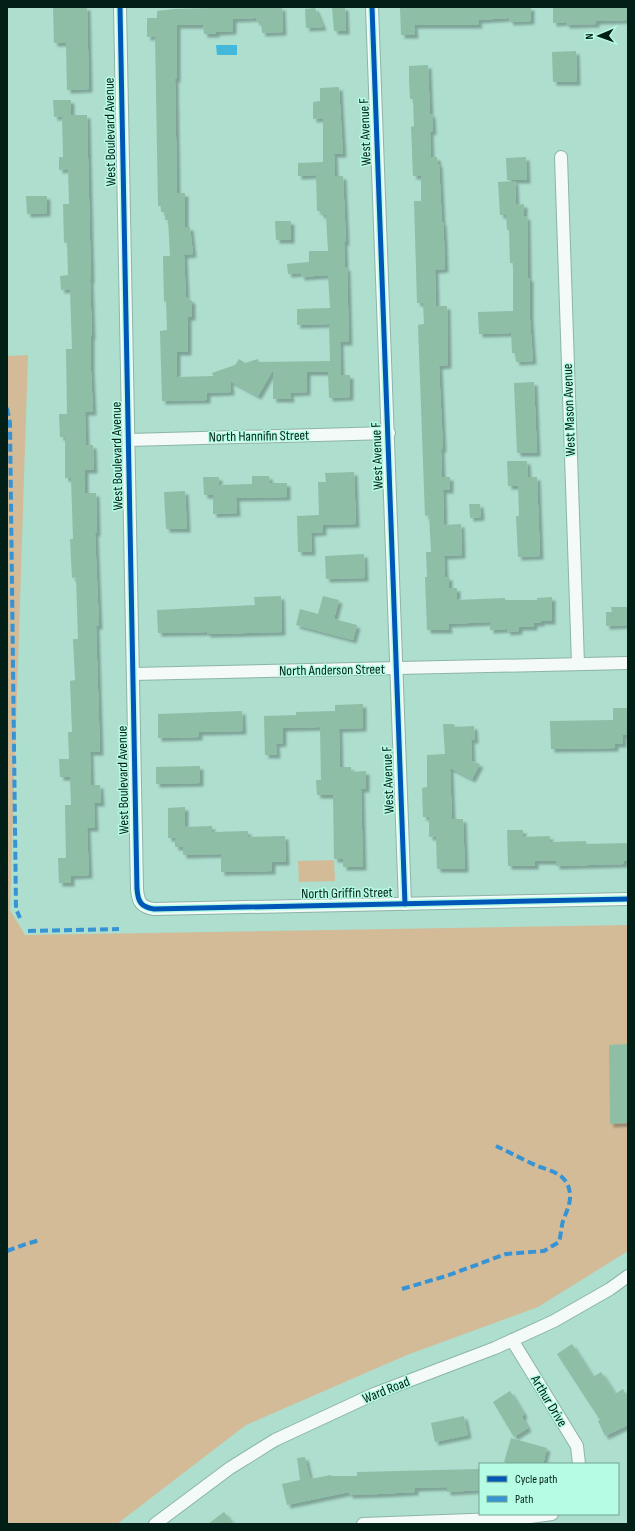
<svg xmlns="http://www.w3.org/2000/svg" width="635" height="1531" viewBox="0 0 635 1531" font-family="'Sofia Sans Condensed',sans-serif">
  <style>
    .green { fill: #d4bb98 }
    .water { fill: #44b8da }
    .building { fill: #8ebea6; filter: url(#shadow) }
    .lines { fill: none; stroke-linecap: round; stroke-linejoin: round }
    .minor-casing { stroke: #8db4a8; stroke-width: 14 }
    .minor { stroke: #f3faf8; stroke-width: 12 }
    .quiet { stroke: #3694d4; stroke-width: 4; stroke-dasharray: 8 4; stroke-linecap: butt }
    .cycleway-casing { stroke: #b6fce5; stroke-width: 8 }
    .cycleway { stroke: #0057b8; stroke-width: 5 }
    .labels { text-anchor: middle; dominant-baseline: central; stroke-width: 3; stroke-linejoin: round; paint-order: stroke }
    .street-label { font-size: 14px; fill: #021f17; stroke: #b6fce5 }
  </style>
  <defs>
    <filter id="shadow"><feDropShadow dx="3.5" dy="3.5" stdDeviation="1" flood-color="#0004"/></filter>
  </defs>
  <rect width="100%" height="100%" fill="#addece"/>
  <g class="green">
    <path d="M28,355L10,910L25,935L628,925V1251L538,1307L407,1355L246,1425L117,1524H7V356Z"/>
    <path d="M334,860L335,881L299,882L298,861Z"/>
  </g>
  <path class="water" d="M216,45H237V55H217Z"/>
  <g class="building">
    <path d="M87,7L89,89L67,90L66,43H54L53,8Z"/>
    <path d="M211,7H225V8L282,7L283,32L262,33L261,22H256V18L233,19V31L216,32V34H204L203,25H177V79H175L177,193H185V227H190L193,254L184,255L186,297L192,301V317H188V352H177V377L213,376L212,373L235,365L239,359L245,363L258,359L259,362L330,361L329,324L297,325V309L330,308L328,275L301,277V273L288,274L287,264L309,262V251H328L326,215H321L320,211H317L316,175L298,176V163L323,162V118L313,119V102L320,101V88L339,87L343,154H334L335,176H343L346,242H344L345,268L347,267L349,342H340L341,375H350V397L329,398L328,372H307V392L290,393L291,399H273V370L258,396L230,381L231,392L207,393V400L162,401L160,331L167,330L166,301L164,302L163,256H170L168,220H165V212H161V206H158L155,36L147,37V18H157V11L174,9L211,8Z"/>
    <path d="M332,7H345L346,31H334Z"/>
    <path d="M400,7H531V21L510,22L509,18L478,20L479,25H414L415,35H401Z"/>
    <path d="M553,7H628V20L596,21V24L566,25V22L553,23Z"/>
    <path d="M315,8L323,27L306,28L305,9Z"/>
    <path d="M576,51L577,82H553L552,52Z"/>
    <path d="M428,65L430,114H432L433,131L430,132L431,157H437L438,164H439L442,222H443L444,240L445,269L435,270L436,306H447L448,365L439,366L443,449H441L442,477H450V490H443L444,525L461,524L462,555L444,556L445,577H449V588H457V600L505,598V600H537V598L552,597V621H541V623H534V627H519V631L507,632V629L490,630V622L448,624L449,630H427L425,577H427L426,552H431L429,515L425,516L418,325L424,324L423,303H417L414,201H421V176H413L411,127L414,126L413,99H410L409,81V66Z"/>
    <path d="M53,100H71V115H87L91,280H90L92,336H91V370L93,412H85L86,445H93L94,470H85V493H96L97,533H95L99,626H96L100,752H90L91,785H100L101,803H94L95,828H87L89,875L71,876V883H59L58,858H66L65,805H71L70,777H60L59,759H69L68,732H72L70,681L75,680L73,639H78L76,577L72,578L70,539H73L71,478H65V437H60L59,414H67L66,349H72L70,289L61,290L60,276L68,275L67,242L64,243L63,204H69L68,169L59,170V157H63L62,116L54,117Z"/>
    <path d="M526,157L527,180H507L506,158Z"/>
    <path d="M515,181L516,205L524,204V217L527,216L528,278H530V319L533,361L516,362L515,353H512L511,333L479,334L478,312L513,311V263H510L509,230H507L506,215H500L498,182Z"/>
    <path d="M26,196H47V213L27,214Z"/>
    <path d="M275,221H291V240H276Z"/>
    <path d="M534,382L537,453H517L514,383Z"/>
    <path d="M507,461H527L528,477H537L540,556L518,557L516,516H519L518,486H508Z"/>
    <path d="M354,472L356,524L323,525V532L311,533L312,552H298L297,516L319,515L318,482H326L325,473Z"/>
    <path d="M252,476H269L270,483H287V497L236,498L237,513L213,514V495H204L203,477H219V485L252,484Z"/>
    <path d="M185,491L187,529H166L164,492Z"/>
    <path d="M469,504H480L481,517L470,518Z"/>
    <path d="M364,554L365,578L326,579L325,556Z"/>
    <path d="M281,596L282,632L207,634V632L158,633L157,610L255,605L254,597Z"/>
    <path d="M323,596L339,600L334,619L357,625L353,640L296,625L300,609L318,614Z"/>
    <path d="M611,607H628V625L606,626V612H612Z"/>
    <path d="M363,704V728L339,729L340,767H351V772L366,771V789H361L363,867H343V859H334L333,795H317L316,780H321L320,727L283,728V743L276,744L277,755H265L264,716L296,715V712L335,711V705Z"/>
    <path d="M613,708H628V734L623,735V744H615V748L551,749L550,721L613,720Z"/>
    <path d="M242,711L243,731L199,732V737L158,738V714Z"/>
    <path d="M443,724H454L455,727L474,726L475,740H471L472,761L480,764L472,779L450,768L452,819H463L465,869H437L436,836L429,837V817H423L422,788L427,787V755L445,754Z"/>
    <path d="M200,766V783L156,784V767Z"/>
    <path d="M185,807V827L212,826V832L248,831V837L285,836L286,862H272V871L221,872V854L183,855V847H175V838H168V808Z"/>
    <path d="M507,830H523V837L550,836V842L586,841V844L628,843V861H624V864L556,866V861H535V866H508Z"/>
    <path d="M628,1044V1123L610,1124L609,1045Z"/>
    <path d="M572,1344L593,1377L601,1372L615,1394L623,1389L628,1398V1425L605,1436L598,1421L600,1420L557,1354Z"/>
    <path d="M510,1391L524,1414L522,1417L528,1428L514,1437L493,1402Z"/>
    <path d="M464,1416L468,1435L435,1442L431,1423Z"/>
    <path d="M511,1438L547,1448L543,1464H511L504,1462Z"/>
    <path d="M305,1457L310,1479L331,1475V1476H357V1472L480,1469V1490L447,1492V1487L415,1488V1492L379,1494L349,1495V1492L287,1505L282,1484L300,1480L297,1458Z"/>
    <path d="M224,1512L234,1524H208Z"/>
  </g>
  <g class="lines">
    <defs>
      <g id="minor">
        <path d="M120,7L137,889C138,902 141,907 154,909L628,899"/>
        <path d="M372,7L405,904"/>
        <path d="M561,157L578,664"/>
        <path d="M129,440L389,433"/>
        <path d="M133,674L628,663"/>
        <path d="M512,1340L577,1446L579,1464"/>
        <path d="M155,1524L230,1468L275,1440L374,1394L495,1348L554,1321L610,1289L628,1276"/>
        <path d="M363,1524L523,1518L552,1514"/>
      </g>
    </defs>
    <use href="#minor" class="minor-casing"/>
    <use href="#minor" class="minor"/>
    <g class="quiet">
      <path d="M7,408L10,423L16,909L20,918"/>
      <path d="M28,931L119,929"/>
      <path d="M7,1251L26,1244L40,1240"/>
      <path d="M402,1289L446,1276L506,1254L544,1251L559,1242C561,1235 561,1228 563,1221C566,1213 571,1203 570,1194C568,1173 550,1171 535,1165C522,1159 509,1152 496,1146"/>
    </g>
    <defs>
      <g id="cycleway">
        <path d="M120,7L137,889C138,902 141,907 154,909L628,899"/>
        <path d="M372,7L405,904"/>
      </g>
    </defs>
    <use href="#cycleway" class="cycleway-casing"/>
    <use href="#cycleway" class="cycleway"/>
  </g>
  <g class="labels">
    <g class="street-label">
      <text transform="translate(110 132) rotate(-91)">West Boulevard Avenue</text>
      <text transform="translate(365 132) rotate(-92)">West Avenue F</text>
      <text transform="translate(569 410) rotate(-92)">West Mason Avenue</text>
      <text transform="translate(259 436) rotate(-1)">North Hannifin Street</text>
      <text transform="translate(117 456) rotate(-91)">West Boulevard Avenue</text>
      <text transform="translate(377 456) rotate(-92)">West Avenue F</text>
      <text transform="translate(332 670) rotate(-1)">North Anderson Street</text>
      <text transform="translate(123 780) rotate(-91)">West Boulevard Avenue</text>
      <text transform="translate(388 780) rotate(-92)">West Avenue F</text>
      <text transform="translate(347 893) rotate(-1)">North Griffin Street</text>
      <text transform="translate(386 1390) rotate(-22)">Ward Road</text>
      <text transform="translate(549 1401) rotate(59)">Arthur Drive</text>
    </g>
  </g>
  <rect width="635" height="1531" fill="none" stroke="#021f17" stroke-width="16"/>
  <rect x="479" y="1463" width="140" height="52" fill="#b6fce5" stroke="#6ea493"/>
  <rect x="487" y="1476" width="20" height="6" fill="#0057b8" stroke="#6ea493"/>
  <text x="515" y="1483" font-size="12" fill="#021f17">Cycle path</text>
  <rect x="487" y="1496" width="20" height="6" fill="#3694d4" stroke="#6ea493"/>
  <text x="515" y="1503" font-size="12" fill="#021f17">Path</text>
  <g transform="translate(599 36) rotate(268)" stroke="#b6fce5" stroke-width="3" paint-order="stroke">
  <path d="M0-3L7 15L0 10L-7 15Z" fill="#021f17"/>
  <text y="-6" font-size="11" font-weight="bold" text-anchor="middle" fill="#021f17">N</text>
  </g>
</svg>
